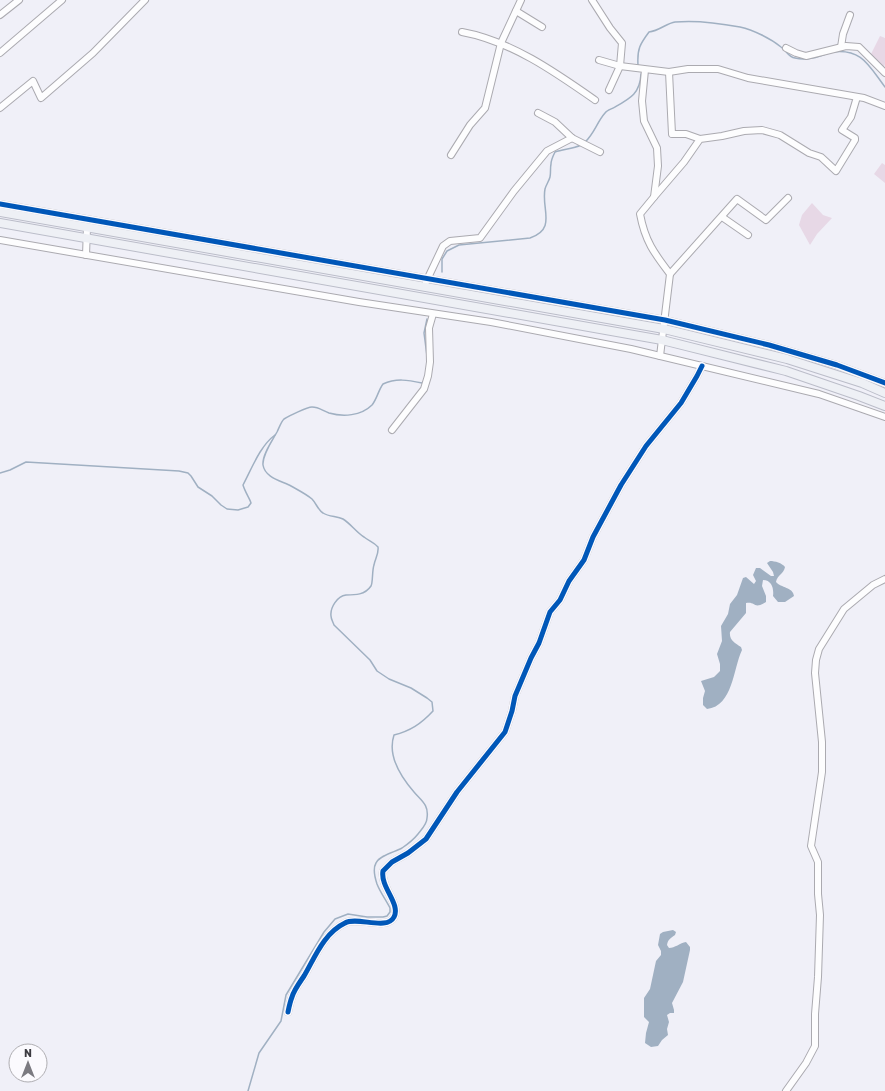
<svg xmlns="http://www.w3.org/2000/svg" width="885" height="1091" viewBox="0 0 885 1091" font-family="Rubik,sans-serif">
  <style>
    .green { fill: #e7d8e6 }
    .water { fill: #a0b0c2 }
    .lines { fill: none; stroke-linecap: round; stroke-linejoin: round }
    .stream { stroke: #a0b0c2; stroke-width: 1.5 }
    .minor-casing { stroke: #abaab0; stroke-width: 8 }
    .major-casing { stroke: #bbbdc9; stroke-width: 10 }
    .minor { stroke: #fdfdfe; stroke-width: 6 }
    .major { stroke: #eef0f5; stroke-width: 8 }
    .cycleway-casing { stroke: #fbfafe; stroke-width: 8 }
    .cycleway { stroke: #0057b8; stroke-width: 5 }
  </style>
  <rect width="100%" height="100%" fill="#f0f0f8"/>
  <g class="green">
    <path d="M880,36L885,38V64L884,67L871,54Z"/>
    <path d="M882,163L885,165V183L874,174Z"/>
    <path d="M812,203L823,215L832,218L817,234L810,245L799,225L802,215Z"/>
  </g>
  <g class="water">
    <path d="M770,561C775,561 782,563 785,567C784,574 777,575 776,582C781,588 793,587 794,596L785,602H778L773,596C774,589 772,580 763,580L762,586L766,596V602C753,610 756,601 746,603V613L730,632C729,640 735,643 741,647L742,650C733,669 733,706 707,709L703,705V698L705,691L701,681L714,677L720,671V664L717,654L722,641L721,626L728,614L730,604L737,595L743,578L746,577L754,584L756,581L753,575L756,568H760L771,576H774L773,572L767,563Z"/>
    <path d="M673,930L676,932L675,935C671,938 668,939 667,945L669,948C675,948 680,943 686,942L690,947V950L683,982L672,1003L674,1010V1013H670L667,1015L669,1022L667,1029L668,1035L662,1040L658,1046L651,1047L645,1043L646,1033L649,1022L644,1017V998L650,989L656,961L661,955V951L658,945L660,934L663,932Z"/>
  </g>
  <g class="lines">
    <g class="stream">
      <path d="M832,52C862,48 869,66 885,87"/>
      <path d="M638,65C637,49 640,44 649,32C659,31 667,23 675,22C696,20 719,23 740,27C753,30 770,38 781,47C787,51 788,57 795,58C807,61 818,57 829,53"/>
      <path d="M585,142C594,134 597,122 605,113C607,110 612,109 615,107C631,98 640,93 641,74"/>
      <path d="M442,272V259L447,251L459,245L530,238C557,229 541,209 545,189C546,185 549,181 550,177C551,173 550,168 551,164C551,160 553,156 555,152C564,149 573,149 581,145"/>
      <path d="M427,356L424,333L427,319"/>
      <path d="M0,473L10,470L26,462L179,471L188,473L191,476L198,487L212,496L221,505L227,509L238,510L248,507L251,503C250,499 245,492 243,485C252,468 260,446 275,435"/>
      <path d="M248,1091L259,1053L281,1021L286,995L324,932L335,919L348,914L367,917H383L387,916L390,912V908C386,900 380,892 377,884C375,878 373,868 376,863C380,855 395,852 402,848C408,844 414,839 418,834C422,829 427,824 427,818C429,805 422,801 414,792C401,777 387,756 394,735C410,731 421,724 433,711L432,702L427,698L411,688L389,679L377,671L370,660L334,625C333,622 331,619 331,616C330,608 337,596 346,595C355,595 365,595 371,586C373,583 372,570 374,565C375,559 379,554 378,547C374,542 369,541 364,537C356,532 351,524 343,519C337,516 329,517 323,513C318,510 316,503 312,499C306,494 298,490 291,486C282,481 265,478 263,465C262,455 272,441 277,432C279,428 281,422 284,419C289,416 307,407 312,407C319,407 323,411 329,413C343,417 361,416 372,405C377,399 378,391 383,384C396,378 408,380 422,383L424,381"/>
    </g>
    <defs>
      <g id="minor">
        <path d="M592,0L610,28L622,43L620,66L609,90"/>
        <path d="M516,11L542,27"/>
        <path d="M0,15L19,0"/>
        <path d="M462,32C511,41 555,72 595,100"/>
        <path d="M841,47L843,34L850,15"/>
        <path d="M786,48L796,53L806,56L846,46L859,47L885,73"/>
        <path d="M0,53L62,0"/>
        <path d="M599,60L620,66L669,72L688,69H718L748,78L864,98L885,106"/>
        <path d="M645,70L642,101L644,121L657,148L658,166L654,197L640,214C645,241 654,253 670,274L660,356"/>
        <path d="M669,72L672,134H686L700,139"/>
        <path d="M0,108L33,81L41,98L93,53L145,0"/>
        <path d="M538,113L555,122L572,138L600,152"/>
        <path d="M451,155L470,125L485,108L501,43L521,0"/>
        <path d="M654,197L684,162L700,139L722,136L744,131L762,130L780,135L809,153L821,157L836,171L855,140V138L842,130L851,117L857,97"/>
        <path d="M0,204L665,320L769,345L837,365L885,383"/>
        <path d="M722,217L748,235"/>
        <path d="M0,240L359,302L491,322L631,349L819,394L885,417"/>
        <path d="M86,255L87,228"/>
        <path d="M670,274L737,199L766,220L788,198"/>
        <path d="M426,282L443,246L450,241L480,238L514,191L547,151L572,138"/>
        <path d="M392,430L424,389L428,376L430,362L429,328L433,314"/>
        <path d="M288,1012C289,1007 290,1002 292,997C294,990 300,982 304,976C315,957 324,933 345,923C357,916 387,931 394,917C401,904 380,887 383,871L392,862L408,853L426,839L457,792L505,732L512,711L515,696L531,658L539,643L550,612L560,600L569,581L584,560L593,537L621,485L646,446L681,403L697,376L702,366"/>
        <path d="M786,1091L806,1063L815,1046V1014L818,977L820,915L818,894V862L811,846L822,772V742L815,673L816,660L819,649L844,609L873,585L885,579"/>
      </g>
      <g id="major">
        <path d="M0,212L664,329L787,359L862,383L885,393"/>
        <path d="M0,223L662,340L786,371L859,396L885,406"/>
      </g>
    </defs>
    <use href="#minor" class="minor-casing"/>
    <use href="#major" class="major-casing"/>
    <use href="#minor" class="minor"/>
    <use href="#major" class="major"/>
    <defs>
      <g id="cycleway">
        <path d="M0,204L665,320L769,345L837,365L885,383"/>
        <path d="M288,1012C289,1007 290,1002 292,997C294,990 300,982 304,976C315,957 324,933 345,923C357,916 387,931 394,917C401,904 380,887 383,871L392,862L408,853L426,839L457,792L505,732L512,711L515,696L531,658L539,643L550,612L560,600L569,581L584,560L593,537L621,485L646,446L681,403L697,376L702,366"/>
      </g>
    </defs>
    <use href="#cycleway" class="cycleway-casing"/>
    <use href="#cycleway" class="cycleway"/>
  </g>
  <g transform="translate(28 1063)"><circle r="19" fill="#fbfafe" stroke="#afaeb2"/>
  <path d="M0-3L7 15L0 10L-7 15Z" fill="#7b7a81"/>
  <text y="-6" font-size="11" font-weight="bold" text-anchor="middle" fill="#3c3b41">N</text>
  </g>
</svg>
